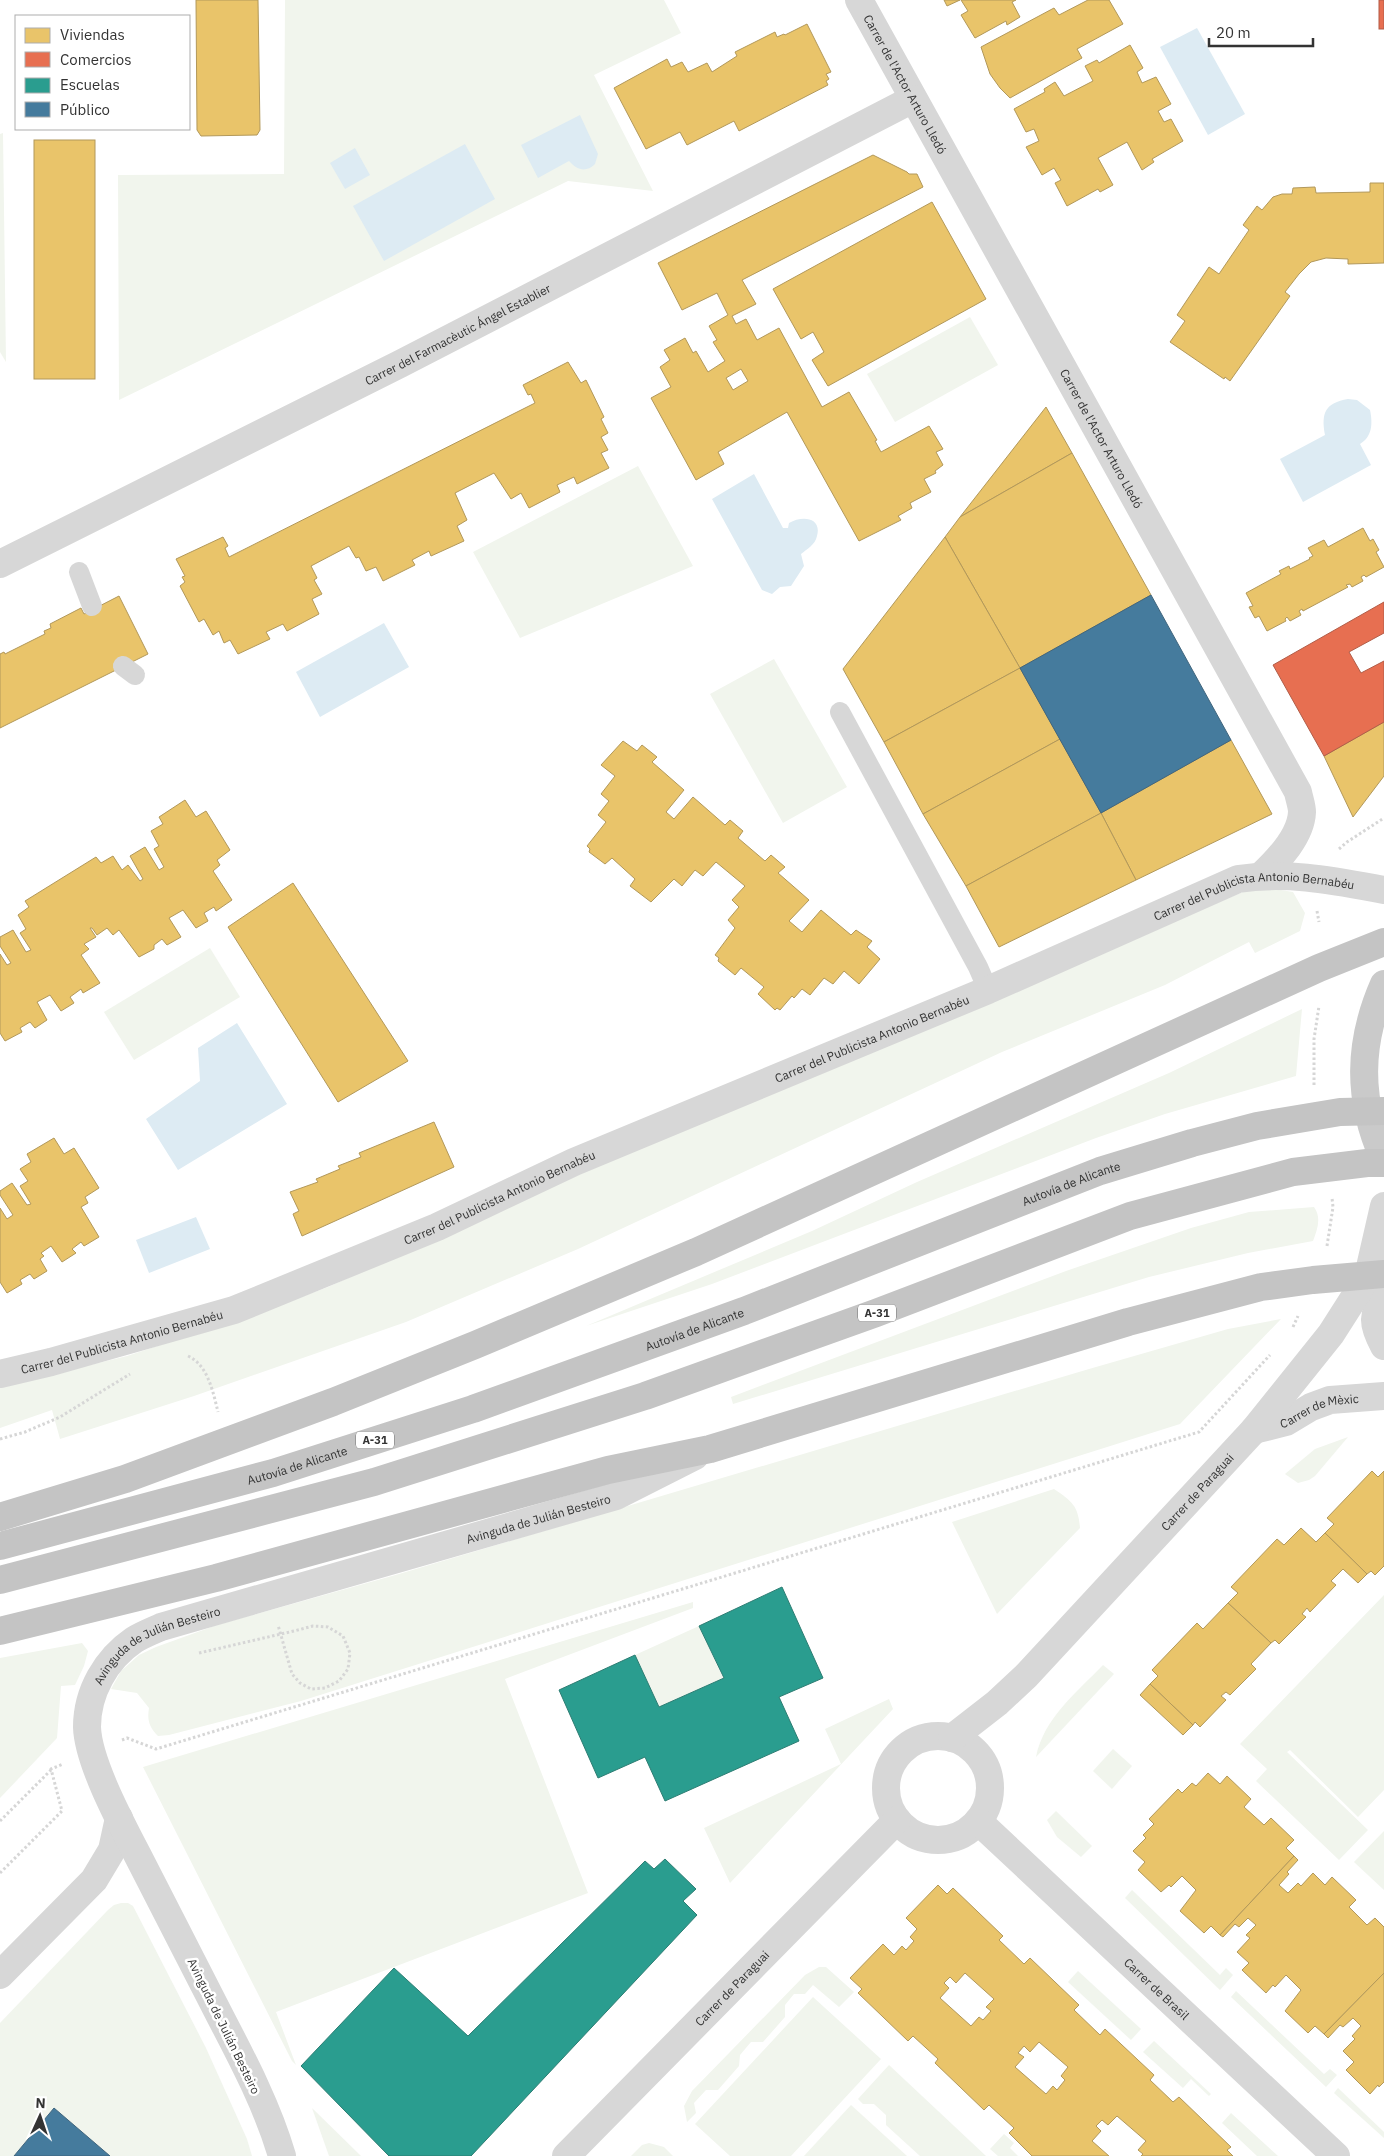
<svg xmlns="http://www.w3.org/2000/svg" width="1384" height="2156" viewBox="0 0 1384 2156" font-family="'IBM Plex Sans',sans-serif">
  <style>
    .green { fill: #f1f5ed }
    .water { fill: #ddebf3 }
    .homes { fill: #e9c46a; stroke: #b2985a; fill-rule: evenodd }
    .shops { fill: #e76f51; stroke: #b15d48 }
    .schools { fill: #2a9d8f; stroke: #2d7d73 }
    .public { fill: #457b9d; stroke: #40657d }
    .lines { fill: none; stroke-linecap: round; stroke-linejoin: round }
    .path { stroke: #d6d6d6; stroke-width: 3; stroke-dasharray: 2.5 2.5; stroke-linecap: butt }
    .service { stroke: #d7d7d7; stroke-width: 20 }
    .minor { stroke: #d7d7d7; stroke-width: 28 }
    .tertiary { stroke: #d7d7d7; stroke-width: 28 }
    .primary { stroke: #cacaca; stroke-width: 28 }
    .motorway { stroke: #c4c4c4; stroke-width: 28 }
    .labels { text-anchor: middle; dominant-baseline: central; stroke-width: 5; stroke-linejoin: round; paint-order: stroke }
    .shield { fill: #fff; stroke: #707070; stroke-width: 1 }
    .shield-label { font-size: 11px; font-weight: bold; fill: #333 }
    .street-label { font-size: 12px; fill: #333; stroke: #fff }
  </style>
  <rect width="100%" height="100%" fill="#fff"/>
  <g class="green">
    <path d="M285,0H664L681,33L594,75L653,191L568,181L119,400L118,175L284,174Z"/>
    <path d="M3,133L6,362L0,352V134Z"/>
    <path d="M970,317L998,365L895,422L867,374Z"/>
    <path d="M638,466L693,566L520,638L473,552Z"/>
    <path d="M774,659L847,787L783,823L710,694Z"/>
    <path d="M1268,888L1293,892L1305,913L1300,931L1255,953L1249,942L1165,985L1002,1052L578,1249L406,1322L194,1396L60,1439L52,1410L0,1428V1387L127,1356L267,1310L328,1287L592,1169L1243,892Z"/>
    <path d="M210,948L240,997L134,1060L104,1012Z"/>
    <path d="M1302,1009L1296,1076L1165,1114L1096,1138L712,1284L586,1326L812,1231L917,1182L1169,1073Z"/>
    <path d="M1314,1207C1322,1218 1317,1230 1313,1241L1248,1253L1149,1277L733,1404L731,1397L1066,1271L1191,1228L1249,1212Z"/>
    <path d="M1281,1319L1180,1424L301,1701L169,1735L158,1736C149,1727 147,1720 149,1708L137,1693L111,1689L121,1671L139,1655L156,1647L217,1625L399,1574L1089,1369L1228,1329Z"/>
    <path d="M1348,1437L1315,1476L1309,1480L1298,1483L1285,1474L1315,1449Z"/>
    <path d="M1054,1489C1073,1502 1078,1506 1080,1528L997,1614L952,1522Z"/>
    <path d="M1384,1595V1790L1358,1817L1290,1750L1287,1752L1368,1830L1339,1860L1256,1781L1267,1769L1240,1744Z"/>
    <path d="M693,1602V1608L505,1679L588,1893L276,2012L296,2065L292,2061L143,1767Z"/>
    <path d="M699,1626L723,1678L659,1707L635,1655Z"/>
    <path d="M82,1643L88,1651L84,1666L75,1685L61,1686L57,1738L0,1798V1658Z"/>
    <path d="M1103,1665L1114,1674L1036,1757C1044,1718 1076,1693 1103,1665Z"/>
    <path d="M889,1699L893,1709L730,1883L704,1828L841,1764L825,1729Z"/>
    <path d="M1113,1749L1132,1766L1112,1789L1093,1771Z"/>
    <path d="M1056,1811L1092,1846L1081,1857L1057,1837L1047,1820Z"/>
    <path d="M1384,1831V1890L1354,1862Z"/>
    <path d="M1132,1890L1220,1975L1226,1968L1233,1975L1220,1990L1125,1898Z"/>
    <path d="M121,1903H128L133,1906L206,2048L247,2139L252,2156H0V2023L108,1910L114,1905Z"/>
    <path d="M819,1967H826L854,1992L839,2007L813,1985L805,1994H794L785,2005V2017L763,2042H751L740,2055L739,2066L718,2090H706L694,2103L696,2113L687,2122L684,2106L692,2091L805,1975Z"/>
    <path d="M1078,1971L1141,2029L1131,2040L1068,1982Z"/>
    <path d="M1236,1991L1324,2074L1330,2069L1337,2075L1326,2087L1231,1997Z"/>
    <path d="M813,1997L881,2059L791,2156H730L695,2124Z"/>
    <path d="M1154,2041L1211,2094L1209,2096L1191,2079L1183,2088L1143,2052Z"/>
    <path d="M889,2065L986,2156H920L886,2125V2115L874,2104H863L858,2099Z"/>
    <path d="M1338,2088L1384,2132V2138L1334,2093Z"/>
    <path d="M851,2105L907,2156H804Z"/>
    <path d="M312,2108L361,2156H329Z"/>
    <path d="M1231,2113L1278,2156H1257L1222,2123Z"/>
    <path d="M1004,2134L1014,2143L1010,2148L1018,2156H998L990,2149Z"/>
    <path d="M649,2143L664,2147L673,2156H631L642,2145Z"/>
  </g>
  <g class="water">
    <path d="M1197,28L1245,114L1208,135L1160,47Z"/>
    <path d="M580,115L598,154L595,164C586,173 577,170 569,161L538,178L521,145Z"/>
    <path d="M465,144L495,199L384,261L353,206Z"/>
    <path d="M355,148L370,175L345,189L330,163Z"/>
    <path d="M1348,399L1357,400L1370,410C1373,424 1372,437 1360,444L1371,465L1303,502L1280,459L1325,435C1321,413 1325,403 1348,399Z"/>
    <path d="M754,474L783,528H788L789,523C803,515 822,518 817,536C815,545 807,549 801,554L804,566L791,586L780,587L772,594L762,590L712,499Z"/>
    <path d="M384,623L409,667L320,717L296,672Z"/>
    <path d="M237,1023L287,1104L178,1170L146,1119L200,1081L198,1048Z"/>
    <path d="M196,1217L210,1249L149,1273L136,1240Z"/>
  </g>
  <g class="homes">
    <path d="M196,0H258L260,130L257,135L201,136L197,130Z"/>
    <path d="M944,0H960L947,6Z"/>
    <path d="M961,0H1016L1012,2L1020,17L1007,25L1006,21L975,38L961,15L968,11Z"/>
    <path d="M1088,0H1109L1123,24L1077,49L1082,58L1010,98L1000,88L990,74L981,47L1054,8L1059,15Z"/>
    <path d="M807,24L831,72L826,74L829,79L826,81L828,85L739,131L734,121L687,145L680,132L646,149L614,88L667,59L671,67L682,62L688,72L707,63L712,72L737,56L735,52L775,32L777,37L784,34L785,35Z"/>
    <path d="M1130,45L1143,68L1137,72L1142,83L1156,77L1171,104L1158,111L1164,122L1171,119L1183,141L1152,159L1154,162L1142,170L1127,142L1098,158L1113,185L1100,192L1098,189L1067,206L1055,183L1061,180L1054,168L1042,175L1026,147L1039,141L1034,129L1026,132L1014,109L1045,92L1044,89L1055,82L1064,96L1093,81L1085,66L1097,60L1099,63Z"/>
    <rect x="34" y="140" width="61" height="239"/>
    <path d="M873,155L907,172L909,174H917L923,187L742,280L756,304L732,316L736,324L746,319L757,340L779,328L822,407L849,392L877,440L875,441L881,452L929,426L943,449L936,452L943,465L935,471L936,473L924,479L931,492L910,503L912,508L898,516L901,520L859,541L787,412L718,452L724,464L696,480L651,398L671,387L660,367L670,360L664,350L685,338L693,353L696,351L708,372L725,361L713,342L717,340L709,326L728,315L717,293L682,310L658,263ZM741,369L748,381L733,390L726,378Z"/>
    <path d="M1370,183H1384V263L1348,264V259L1326,258L1311,262L1299,274L1285,292L1290,296L1230,381L1225,377L1224,379L1170,342L1185,321L1177,315L1209,267L1219,274L1249,230L1243,225L1257,206L1262,210L1273,197L1282,194H1292L1293,188L1315,187L1316,193L1370,192Z"/>
    <path d="M932,202L986,299L828,386L812,360L824,352L813,332L801,339L773,289Z"/>
    <path d="M568,362L581,383L586,380L604,417L601,419L608,433L601,437L608,450L601,453L609,468L577,484L574,477L557,485L560,492L529,508L521,493L511,499L494,473L455,493L467,520L457,526L464,541L431,556L429,551L412,560L415,565L383,581L376,567L366,571L359,557L356,558L349,546L311,566L317,578L314,580L322,594L312,599L319,614L287,631L283,624L266,632L270,639L238,654L230,640L224,643L219,631L213,635L204,619L199,622L180,586L185,582L182,577L185,576L176,559L223,537L228,546L225,548L229,557L535,403L531,394L528,395L523,385Z"/>
    <path d="M1046,407L1072,453L960,517Z"/>
    <path d="M1072,453L1151,595L1020,668L945,537L960,517Z"/>
    <path d="M1363,528L1370,541L1373,539L1379,550L1376,552L1384,567L1366,577L1364,575L1361,577L1363,581L1352,587L1350,584L1346,585L1348,587L1303,611L1302,609L1299,611L1301,615L1290,621L1287,617L1285,619L1286,621L1267,631L1259,616L1255,618L1249,607L1253,606L1246,593L1281,574L1279,571L1289,566L1290,569L1310,559L1309,558L1313,556L1308,548L1324,540L1328,547Z"/>
    <path d="M945,537L1020,668L884,742L843,669Z"/>
    <path d="M119,596L148,654L0,728V654L4,652L5,654L45,634L44,631L51,628L50,624L81,608L84,614Z"/>
    <path d="M1020,668L1060,739L923,814L884,742Z"/>
    <path d="M1384,722V776L1353,817L1324,756Z"/>
    <path d="M1060,739L1101,813L966,886L923,814Z"/>
    <path d="M1231,740L1272,814L1136,880L1101,813Z"/>
    <path d="M623,741L637,751L642,745L657,757L652,762L684,790L666,812L674,819L693,797L725,825L730,820L743,831L738,838L765,861L771,855L785,867L778,873L809,900L789,921L802,932L821,910L851,935L856,930L872,941L867,947L880,959L859,984L844,971L833,984L824,978L810,995L802,989L794,998L792,996L780,1010L777,1008L775,1010L758,994L764,987L741,968L735,975L718,961L719,958L715,955L735,928L728,920L739,907L732,900L745,886L716,862L703,876L695,870L682,886L674,879L651,902L630,886L635,879L612,858L605,864L589,852L590,849L587,846L606,822L598,815L609,801L601,794L615,776L601,765Z"/>
    <path d="M185,800L196,817L206,811L230,850L217,860L220,865L213,871L232,900L216,911L214,907L204,913L208,921L196,928L183,910L169,918L181,937L167,945L162,939L154,945V949L139,957L119,930L113,935L107,928L97,935L92,928H90L96,937L84,944L89,949L81,955L100,983L83,993L81,989L70,997L74,1003L61,1011L50,995L37,1002L47,1020L35,1028L30,1022L20,1028L22,1032L5,1041L0,1033V954L7,965L11,963L0,946V937L13,930L26,952L31,950L20,933L26,929L18,915L29,907L25,901L96,857L101,863L113,856L122,870L128,865L140,881L143,879L130,856L145,847L159,870L164,867L154,849L159,846L151,831L163,824L159,817Z"/>
    <path d="M1101,813L1136,880L999,947L966,886Z"/>
    <path d="M293,883L408,1061L338,1102L228,927Z"/>
    <path d="M434,1122L454,1167L302,1236L293,1214L299,1211L290,1192L318,1182L316,1179L340,1169L338,1166L361,1157L359,1153Z"/>
    <path d="M54,1138L64,1154L74,1148L99,1188L85,1197L88,1203L81,1207L99,1237L84,1246L81,1242L72,1249L76,1253L62,1262L51,1246L41,1253L44,1256L40,1259L47,1271L34,1279L30,1274L20,1280L22,1284L7,1293L0,1282V1208L7,1219L13,1215L0,1195V1191L12,1183L27,1205L31,1204L20,1186L28,1181L20,1169L31,1162L27,1154Z"/>
    <path d="M1372,1471L1378,1477L1384,1471V1566L1375,1575L1371,1571L1367,1574L1325,1533L1334,1524L1327,1518Z"/>
    <path d="M1301,1528L1316,1542L1325,1533L1367,1574L1358,1583L1343,1569L1331,1581L1336,1585L1310,1612L1307,1608L1302,1614L1306,1617L1279,1644L1275,1640L1271,1643L1228,1603L1238,1593L1231,1587L1277,1539L1284,1545Z"/>
    <path d="M1228,1603L1271,1643L1251,1664L1256,1669L1230,1695L1226,1692L1221,1696L1226,1700L1200,1727L1195,1722L1193,1725L1150,1684L1158,1676L1152,1670L1197,1623L1203,1629Z"/>
    <path d="M1150,1684L1193,1725L1183,1735L1140,1695Z"/>
    <path d="M1208,1773L1220,1784L1227,1776L1251,1799L1244,1807L1264,1825L1271,1818L1294,1840L1286,1848L1294,1856L1220,1935L1211,1926L1204,1933L1180,1911L1196,1890L1182,1876L1171,1887L1169,1885L1161,1892L1138,1870L1145,1862L1133,1851L1146,1838L1143,1835L1154,1824L1149,1819L1178,1789L1182,1793L1192,1783L1196,1786Z"/>
    <path d="M1294,1856L1298,1860L1287,1872L1289,1874L1279,1885L1288,1893L1298,1883L1301,1886L1313,1873L1325,1885L1332,1877L1356,1900L1349,1907L1367,1925L1375,1918L1384,1927V1973L1324,2034L1315,2026L1308,2033L1285,2011L1301,1990L1286,1975L1275,1987L1273,1985L1266,1993L1242,1970L1249,1963L1237,1952L1250,1938L1246,1935L1256,1925L1248,1918L1239,1927L1235,1924L1223,1937L1220,1935Z"/>
    <path d="M938,1885L947,1894L953,1888L1003,1936L999,1940L1024,1964L1030,1958L1079,2005L1074,2010L1100,2035L1105,2029L1154,2075L1150,2080L1173,2102L1179,2097L1231,2147L1227,2150L1233,2156H1141L1143,2154L1138,2150L1146,2141L1117,2116L1108,2125L1102,2120L1096,2126L1101,2131L1092,2141L1109,2156H1032L1009,2133L1014,2128L989,2105L984,2110L935,2063L938,2059L913,2036L908,2041L858,1993L862,1989L850,1978L883,1944L894,1955L902,1946L906,1950L914,1941L910,1937L917,1929L906,1918ZM965,1973L994,1999L986,2007L991,2011L983,2020L979,2017L971,2026L940,1998L949,1988L944,1983L950,1977L956,1983ZM1039,2042L1068,2067L1061,2076L1065,2080L1057,2090L1053,2086L1046,2094L1015,2067L1024,2057L1018,2053L1024,2046L1030,2052Z"/>
    <path d="M1384,1973V2082L1379,2087L1378,2085L1370,2094L1346,2070L1354,2062L1343,2051L1355,2039L1352,2036L1361,2026L1353,2018L1343,2027L1340,2025L1328,2038L1324,2034Z"/>
  </g>
  <g class="shops">
    <rect x="1379" y="0" width="5" height="29"/>
    <path d="M1384,602V633L1349,652L1361,673L1384,661V722L1324,756L1273,665Z"/>
  </g>
  <g class="schools">
    <path d="M782,1587L823,1678L779,1697L799,1741L665,1801L645,1757L598,1778L559,1690L635,1655L659,1707L724,1678L699,1626Z"/>
    <path d="M665,1859L696,1889L683,1901L697,1915L471,2156H389L301,2066L394,1968L468,2036L645,1861L654,1869Z"/>
  </g>
  <g class="public">
    <path d="M1151,595L1231,740L1101,813L1020,668Z"/>
    <path d="M54,2108L110,2156H14Z"/>
  </g>
  <g class="lines">
    <g class="path">
      <path d="M1339,849L1347,842L1384,818"/>
      <path d="M1317,911L1319,922"/>
      <path d="M1314,1085V1039L1319,1006"/>
      <path d="M1327,1246L1333,1207L1332,1198"/>
      <path d="M1293,1327L1298,1316"/>
      <path d="M188,1356C208,1365 213,1392 218,1412"/>
      <path d="M0,1439L25,1432L60,1417L130,1374"/>
      <path d="M199,1653L294,1631L313,1626L328,1627L343,1636L350,1653L348,1669L339,1681L325,1688L311,1689L300,1683L292,1674L278,1625"/>
      <path d="M122,1740L127,1738L156,1749L1199,1432L1270,1355"/>
      <path d="M0,1821L51,1770"/>
      <path d="M0,1873L62,1811L51,1769L63,1764"/>
    </g>
    <g class="service">
      <path d="M79,572L92,606"/>
      <path d="M123,666L135,675"/>
      <path d="M840,712L978,967L988,990"/>
    </g>
    <g class="minor">
      <path id="s1" d="M859,0L1298,792C1299,798 1302,806 1302,812C1301,836 1279,859 1262,875"/>
      <path id="s2" d="M0,564L400,364L913,99"/>
      <path d="M0,1975L94,1880L112,1850L119,1818"/>
    </g>
    <g class="tertiary">
      <path d="M1384,1293C1373,1317 1371,1322 1384,1346"/>
      <path id="s3" d="M0,1374L51,1362L234,1310L437,1227L574,1162L988,990L1238,879C1287,871 1335,881 1384,890"/>
      <path id="s4" d="M1254,1430L1286,1422L1311,1407L1330,1400L1384,1396"/>
      <circle cx="938" cy="1788" r="52"/>
      <path id="s5" d="M952,1738L997,1703L1026,1676L1254,1430L1331,1334L1368,1276L1384,1206"/>
      <path id="s6" d="M978,1821L1336,2156"/>
      <path id="s7" d="M282,2156C268,2108 244,2062 221,2018C193,1964 166,1910 138,1856C121,1823 88,1762 87,1727C87,1692 106,1659 134,1640C142,1635 152,1631 161,1627L616,1496L695,1456"/>
      <path id="s8" d="M566,2156L897,1820"/>
    </g>
    <path class="primary" d="M1384,984C1358,1043 1357,1099 1384,1159"/>
    <g class="motorway">
      <path d="M0,1517L125,1479L333,1402L475,1345L696,1252L1319,968L1384,942"/>
      <path id="s9" d="M0,1546L273,1473L473,1409L744,1311L1100,1171L1192,1143L1257,1126L1340,1112L1384,1111"/>
      <path d="M0,1580L374,1482L645,1396L876,1313L1130,1216L1293,1172L1367,1163H1384"/>
      <path d="M0,1631L216,1578L608,1470L710,1449L1128,1322L1261,1287L1313,1280L1384,1274"/>
    </g>
  </g>
  <g class="labels">
    <g class="shield">
      <rect x="858" y="1304.5" width="38" height="17" rx="4"/>
      <rect x="356" y="1431.5" width="38" height="17" rx="4"/>
    </g>
    <g class="shield-label">
      <text x="877" y="1313">A-31</text>
      <text x="375" y="1440">A-31</text>
    </g>
    <g class="street-label">
      <text stroke="none"><textPath href="#s1" startOffset="96">Carrer de l'Actor Arturo Lledó</textPath></text>
      <text stroke="none"><textPath href="#s2" startOffset="512">Carrer del Farmacèutic Ángel Establier</textPath></text>
      <text stroke="none"><textPath href="#s1" startOffset="501">Carrer de l'Actor Arturo Lledó</textPath></text>
      <text stroke="none"><textPath href="#s3" startOffset="1348">Carrer del Publicista Antonio Bernabéu</textPath></text>
      <text stroke="none"><textPath href="#s3" startOffset="936">Carrer del Publicista Antonio Bernabéu</textPath></text>
      <text stroke="none"><textPath href="#s9" startOffset="1132">Autovía de Alicante</textPath></text>
      <text stroke="none"><textPath href="#s3" startOffset="531">Carrer del Publicista Antonio Bernabéu</textPath></text>
      <text stroke="none"><textPath href="#s9" startOffset="728">Autovía de Alicante</textPath></text>
      <text stroke="none"><textPath href="#s3" startOffset="126">Carrer del Publicista Antonio Bernabéu</textPath></text>
      <text stroke="none"><textPath href="#s4" startOffset="69">Carrer de Mèxic</textPath></text>
      <text stroke="none"><textPath href="#s9" startOffset="308">Autovía de Alicante</textPath></text>
      <text stroke="none"><textPath href="#s5" startOffset="348">Carrer de Paraguai</textPath></text>
      <text stroke="none"><textPath href="#s7" startOffset="998">Avinguda de Julián Besteiro</textPath></text>
      <text stroke="none"><textPath href="#s7" startOffset="592">Avinguda de Julián Besteiro</textPath></text>
      <text stroke="none"><textPath href="#s8" startOffset="236">Carrer de Paraguai</textPath></text>
      <text stroke="none"><textPath href="#s6" startOffset="245">Carrer de Brasil</textPath></text>
      <text transform="translate(224 2026) rotate(64)">Avinguda de Julián Besteiro</text>
    </g>
  </g>
  <rect x="15" y="15" width="175" height="115" fill="#ffffff" stroke="#adadad"/>
  <rect x="25" y="28" width="25" height="15" fill="#e9c46a" stroke="#adadad"/>
  <text x="60" y="40" font-size="15" fill="#333333">Viviendas</text>
  <rect x="25" y="52" width="25" height="15" fill="#e76f51" stroke="#adadad"/>
  <text x="60" y="65" font-size="15" fill="#333333">Comercios</text>
  <rect x="25" y="78" width="25" height="15" fill="#2a9d8f" stroke="#adadad"/>
  <text x="60" y="90" font-size="15" fill="#333333">Escuelas</text>
  <rect x="25" y="102" width="25" height="15" fill="#457b9d" stroke="#adadad"/>
  <text x="60" y="115" font-size="15" fill="#333333">Público</text>
  <g transform="translate(40 2116) rotate(3)" stroke="#ffffff" stroke-width="4" paint-order="stroke">
  <path d="M0-4L9 19L0 12L-9 19Z" fill="#333333"/>
  <text y="-8" font-size="14" font-weight="bold" text-anchor="middle" fill="#333333">N</text>
  </g>
  <path d="M1209 38v8h104v-8" fill="none" stroke="#333333" stroke-width="2.5"/>
  <text x="1216" y="38" font-size="15" fill="#333333" stroke="#ffffff" stroke-width="4" paint-order="stroke">20 m</text>
</svg>
